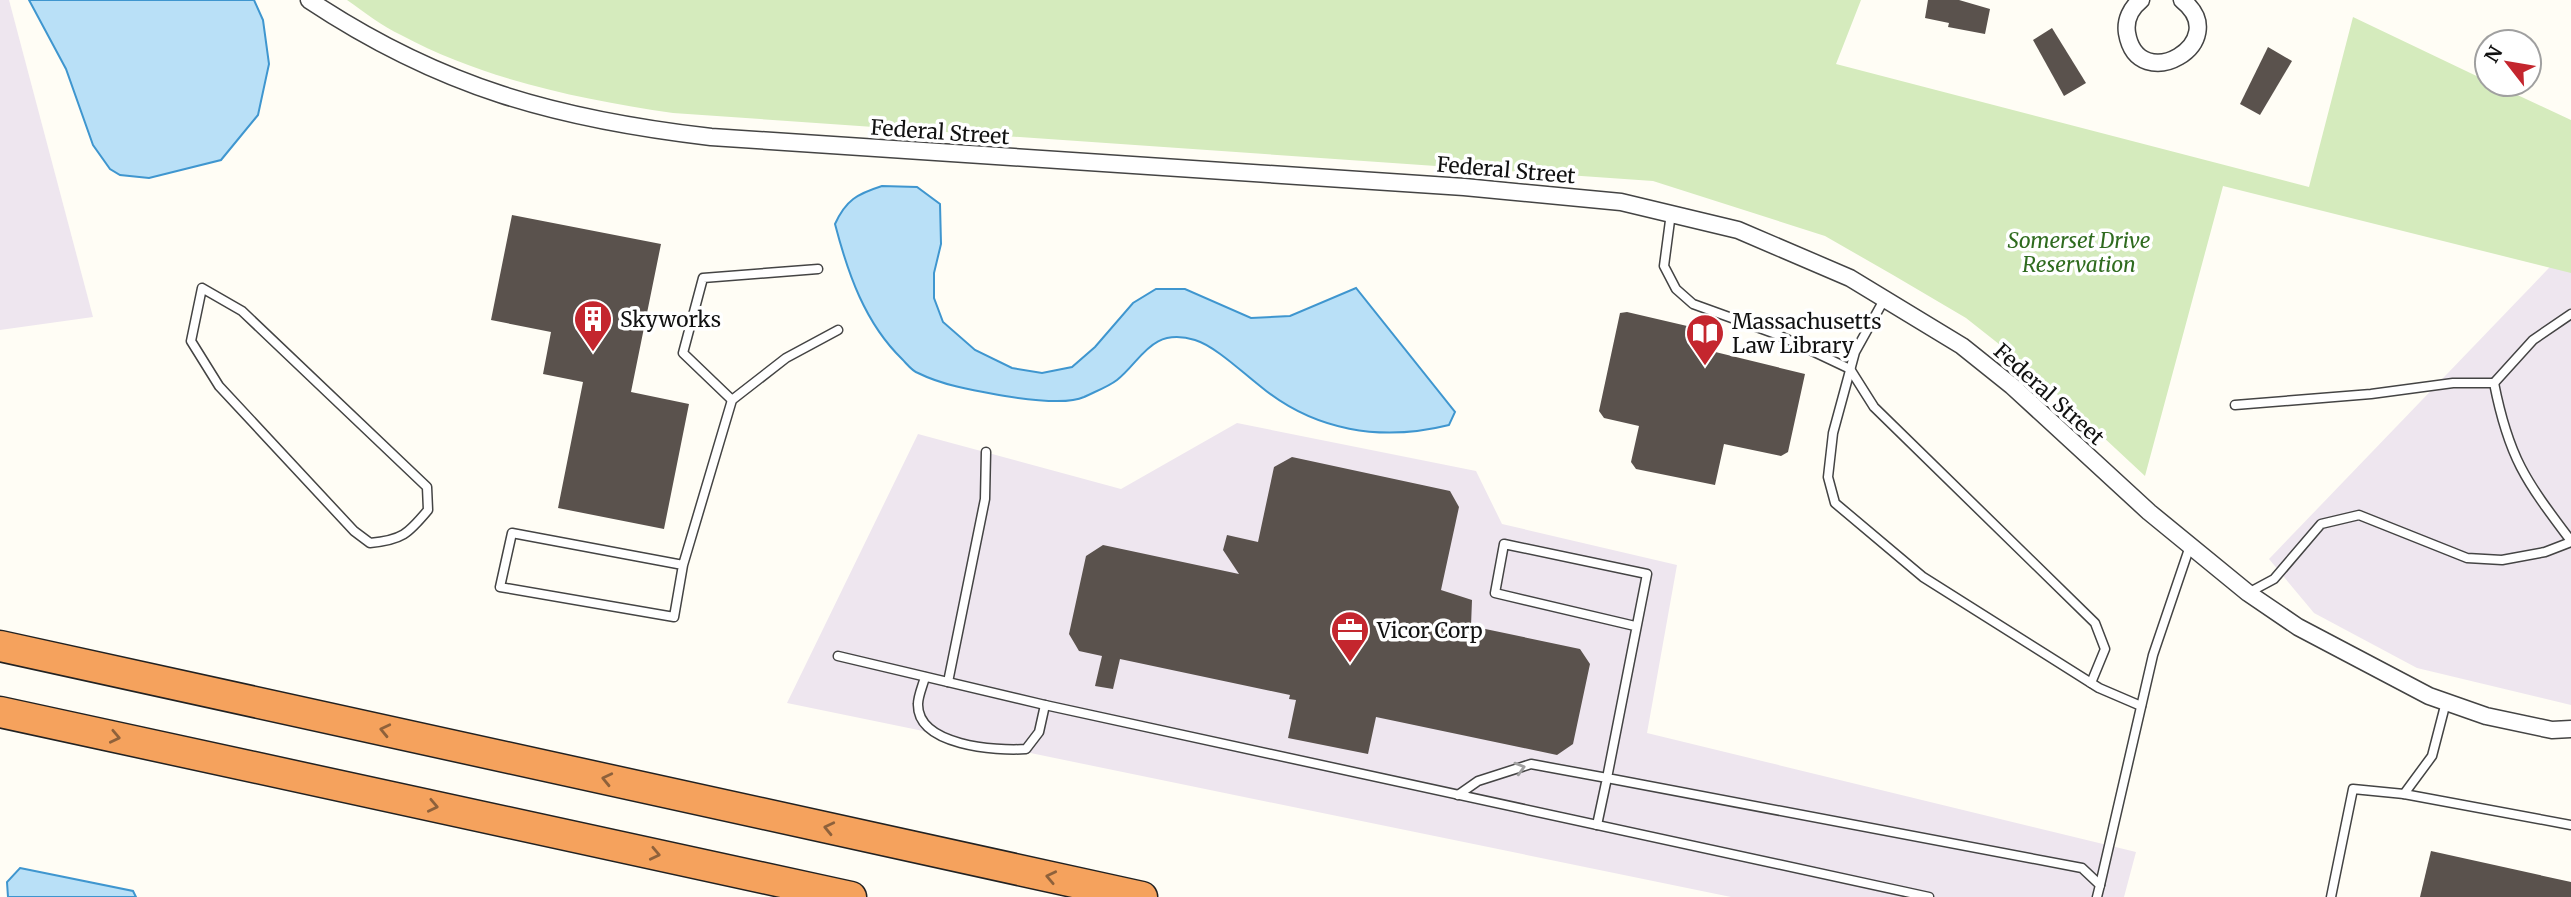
<svg xmlns="http://www.w3.org/2000/svg" width="2571" height="897" viewBox="0 0 2571 897" font-family="Merriweather,serif">
  <style>
    .industrial { fill: #eee6ef }
    .green { fill: #d5ebbd }
    .water { fill: #b9e0f7; stroke: #3f96cf; stroke-width: 2 }
    .building { fill: #5a524d }
    .lines { fill: none; stroke-linecap: round; stroke-linejoin: round }
    .service-casing { stroke: #444; stroke-width: 11 }
    .minor-casing { stroke: #444; stroke-width: 19 }
    .motorway-casing { stroke: #222; stroke-width: 33 }
    .service { stroke: #fff; stroke-width: 8 }
    .minor { stroke: #fff; stroke-width: 16 }
    .motorway { stroke: #f5a25d; stroke-width: 30 }
    .oneway { stroke: #8e613b }
    .oneway2 { stroke: #a0a0a0 }
    .labels { text-anchor: middle; dominant-baseline: central; stroke-width: 7; stroke-linejoin: round; paint-order: stroke }
    .street-label { font-size: 21px; fill: #111; stroke: #fff }
    .park-label { font-size: 21px; font-style: italic; fill: #2f6b1f; stroke: #fff }
    .poi-label { font-size: 21px; fill: #111; stroke: #fff; text-anchor: start }
  </style>
  <rect width="100%" height="100%" fill="#fffdf5"/>
  <g class="industrial">
    <path d="M0,0H9L93,317L0,330Z"/>
    <path d="M2571,245V705L2417,668L2314,613L2269,559Z"/>
    <path d="M1237,423L1476,471L1502,524L1677,565L1647,733L2136,852L2124,897H1731L787,703L918,434L1121,489Z"/>
  </g>
  <path class="green" d="M347,0H1861L1836,64L2309,187L2353,17L2487,81V84H2494L2571,120V273L2223,186L2145,476L2028,367L1966,318L1893,275L1825,236L1653,181L673,113C580,99 485,80 401,35C382,26 364,12 347,0Z"/>
  <g class="water">
    <path d="M29,0H254L263,20L269,64L258,115L221,160L149,178L120,175L110,169L93,145L66,69Z"/>
    <path d="M882,186L917,187L940,204L941,244L934,273V298L943,322L975,350L1012,368L1042,373L1072,367L1095,347L1133,303L1156,289H1185L1251,318L1290,316L1356,288L1455,412L1449,425C1381,442 1314,431 1260,386C1243,373 1215,346 1195,340C1151,327 1142,360 1117,380C1108,387 1094,392 1084,397C1067,405 1024,399 1005,396C977,391 944,386 918,373C912,371 907,364 902,359C865,323 848,274 835,224C846,200 857,194 882,186Z"/>
    <path d="M20,868L133,891L136,897H8L7,882Z"/>
  </g>
  <g class="building">
    <path d="M1928,0H1959L1990,9L1985,34L1948,27L1949,23L1925,18Z"/>
    <path d="M2052,28L2086,83L2064,96L2033,40Z"/>
    <path d="M2268,47L2292,61L2260,115L2240,104Z"/>
    <path d="M512,215L661,244L631,392L689,404L664,529L558,508L583,382L543,374L551,332L491,320Z"/>
    <path d="M1627,312L1700,329L1705,335L1703,349L1805,374L1788,452L1781,456L1724,444L1715,485L1636,469L1631,462L1639,426L1604,418L1599,411L1620,313Z"/>
    <path d="M1292,457L1450,491L1459,507L1441,590L1472,600L1471,626L1580,649L1590,664L1573,744L1557,755L1376,717L1368,754L1288,738L1296,700L1289,699L1290,695L1120,659L1113,689L1095,686L1102,656L1079,651L1069,634L1086,556L1103,545L1239,574L1223,550L1227,535L1258,542L1274,467Z"/>
    <path d="M2431,851L2571,882V897H2420Z"/>
  </g>
  <g class="lines">
    <defs>
      <g id="service">
        <path d="M1671,213L1664,266L1676,289L1693,304L1776,334L1850,369L1874,407L2095,623L2105,649L2091,683"/>
        <path d="M202,288L242,311L427,487L428,510C408,534 402,540 370,543L354,531L219,386L191,341Z"/>
        <path d="M1885,298L1855,352L1833,433L1828,477L1835,503L1923,577L2099,688L2141,706"/>
        <path d="M2494,383L2533,340L2571,314"/>
        <path d="M732,400L683,353L703,278L818,269"/>
        <path d="M2235,405L2371,394L2453,383H2494C2509,459 2526,481 2571,541"/>
        <path d="M683,565L674,617L500,587L512,533L683,565L732,400L786,358L838,330"/>
        <path d="M2248,593L2274,579L2321,524L2359,515L2467,558L2502,560L2545,552L2571,542"/>
        <path d="M1635,626L1495,593L1504,544L1647,574L1607,778L2082,868L2100,885L2097,897"/>
        <path d="M838,656L1045,705L1929,897"/>
        <path d="M925,677C923,685 918,696 918,704C917,746 996,751 1026,749L1039,732L1045,705"/>
        <path d="M948,682L985,499L986,452"/>
        <path d="M2404,794L2432,756L2446,702"/>
        <path d="M1458,795L1478,781L1531,764L1607,778L1597,825"/>
        <path d="M2100,885L2153,655L2190,546"/>
        <path d="M2331,897L2353,789L2404,794L2571,825"/>
      </g>
      <g id="minor">
        <path d="M309,0C440,87 556,119 711,137L1464,187L1621,202L1738,230L1850,278L1962,346L2012,386L2149,512L2248,593L2298,627L2429,696L2486,716L2552,730L2571,729"/>
        <path d="M2141,0C2131,8 2125,20 2127,33C2138,98 2235,42 2182,0"/>
      </g>
      <g id="motorway">
        <path d="M0,646L1142,897"/>
        <path d="M0,712L851,897"/>
      </g>
    </defs>
    <use href="#service" class="service-casing"/>
    <use href="#minor" class="minor-casing"/>
    <use href="#motorway" class="motorway-casing"/>
    <use href="#service" class="service"/>
    <use href="#minor" class="minor"/>
    <use href="#motorway" class="motorway"/>
  </g>
  <defs><path id="oneway-chevron" d="M-2-3.5L2.5 0L-2 3.5" fill="none" stroke-width="1.6" stroke-linecap="round" stroke-linejoin="round" transform="scale(1.75)"/></defs>
  <g class="oneway">
    <use href="#oneway-chevron" transform="translate(385 730) rotate(-167)"/>
    <use href="#oneway-chevron" transform="translate(115 737) rotate(12)"/>
    <use href="#oneway-chevron" transform="translate(607 779) rotate(-167)"/>
    <use href="#oneway-chevron" transform="translate(433 806) rotate(12)"/>
    <use href="#oneway-chevron" transform="translate(829 828) rotate(-167)"/>
    <use href="#oneway-chevron" transform="translate(655 854) rotate(12)"/>
    <use href="#oneway-chevron" transform="translate(1051 877) rotate(-168)"/>
  </g>
  <use class="oneway2" href="#oneway-chevron" transform="translate(1520 768) rotate(-16)"/>
  <defs>
    <symbol id="building-pin" viewBox="-11 -11 22 30"><path d="M0 17L-7.5 6A9.5 9.5 0 1 1 7.5 6Z" fill="#c4262e" stroke="#fff"/><path d="M-4-6H4V6H1V3H-1V6H-4ZM-2.5-4.3h1.7v1.8h-1.7ZM.8-4.3h1.7v1.8H.8ZM-2.5-1h1.7V.8h-1.7ZM.8-1h1.7V.8H.8Z" fill="#fff"/></symbol>
    <symbol id="library-pin" viewBox="-11 -11 22 30"><path d="M0 17L-7.5 6A9.5 9.5 0 1 1 7.5 6Z" fill="#c4262e" stroke="#fff"/><path d="M-6-4Q-3-5.5-.7-3.5V5Q-3 3-6 4ZM6-4Q3-5.5 .7-3.5V5Q3 3 6 4Z" fill="#fff"/></symbol>
    <symbol id="office-pin" viewBox="-11 -11 22 30"><path d="M0 17L-7.5 6A9.5 9.5 0 1 1 7.5 6Z" fill="#c4262e" stroke="#fff"/><path d="M-6-3h4V-5.5h4V-3h4V5H-6ZM-1-4.5V-3h2v-1.5ZM-6 0V1H6V0Z" fill="#fff"/></symbol>
  </defs>
  <g fill-rule="evenodd">
    <use href="#building-pin" x="571" y="297" width="44" height="60"/>
    <use href="#library-pin" x="1683" y="311" width="44" height="60"/>
    <use href="#office-pin" x="1328" y="608" width="44" height="60"/>
  </g>
  <g class="labels">
    <g class="street-label">
      <text transform="translate(940 132) rotate(4)">Federal Street</text>
      <text transform="translate(1506 170) rotate(5)">Federal Street</text>
      <text transform="translate(2049 394) rotate(42)">Federal Street</text>
    </g>
    <g class="park-label">
      <text x="2079" y="240">Somerset Drive<tspan x="2079" dy="24">Reservation</tspan></text>
    </g>
    <g class="poi-label">
      <text x="620" y="319">Skyworks</text>
      <text x="1732" y="321">Massachusetts<tspan x="1732" dy="24">Law Library</tspan></text>
      <text x="1377" y="630">Vicor Corp</text>
    </g>
  </g>
  <g transform="translate(2508 63) rotate(301)"><circle r="33" fill="#ffffff" stroke="#a0a0a0" stroke-width="2"/>
  <path d="M0-5L12 26L0 18L-12 26Z" fill="#c4262e"/>
  <text y="-10" font-size="19" font-weight="bold" text-anchor="middle" fill="#111111">N</text>
  </g>
</svg>
